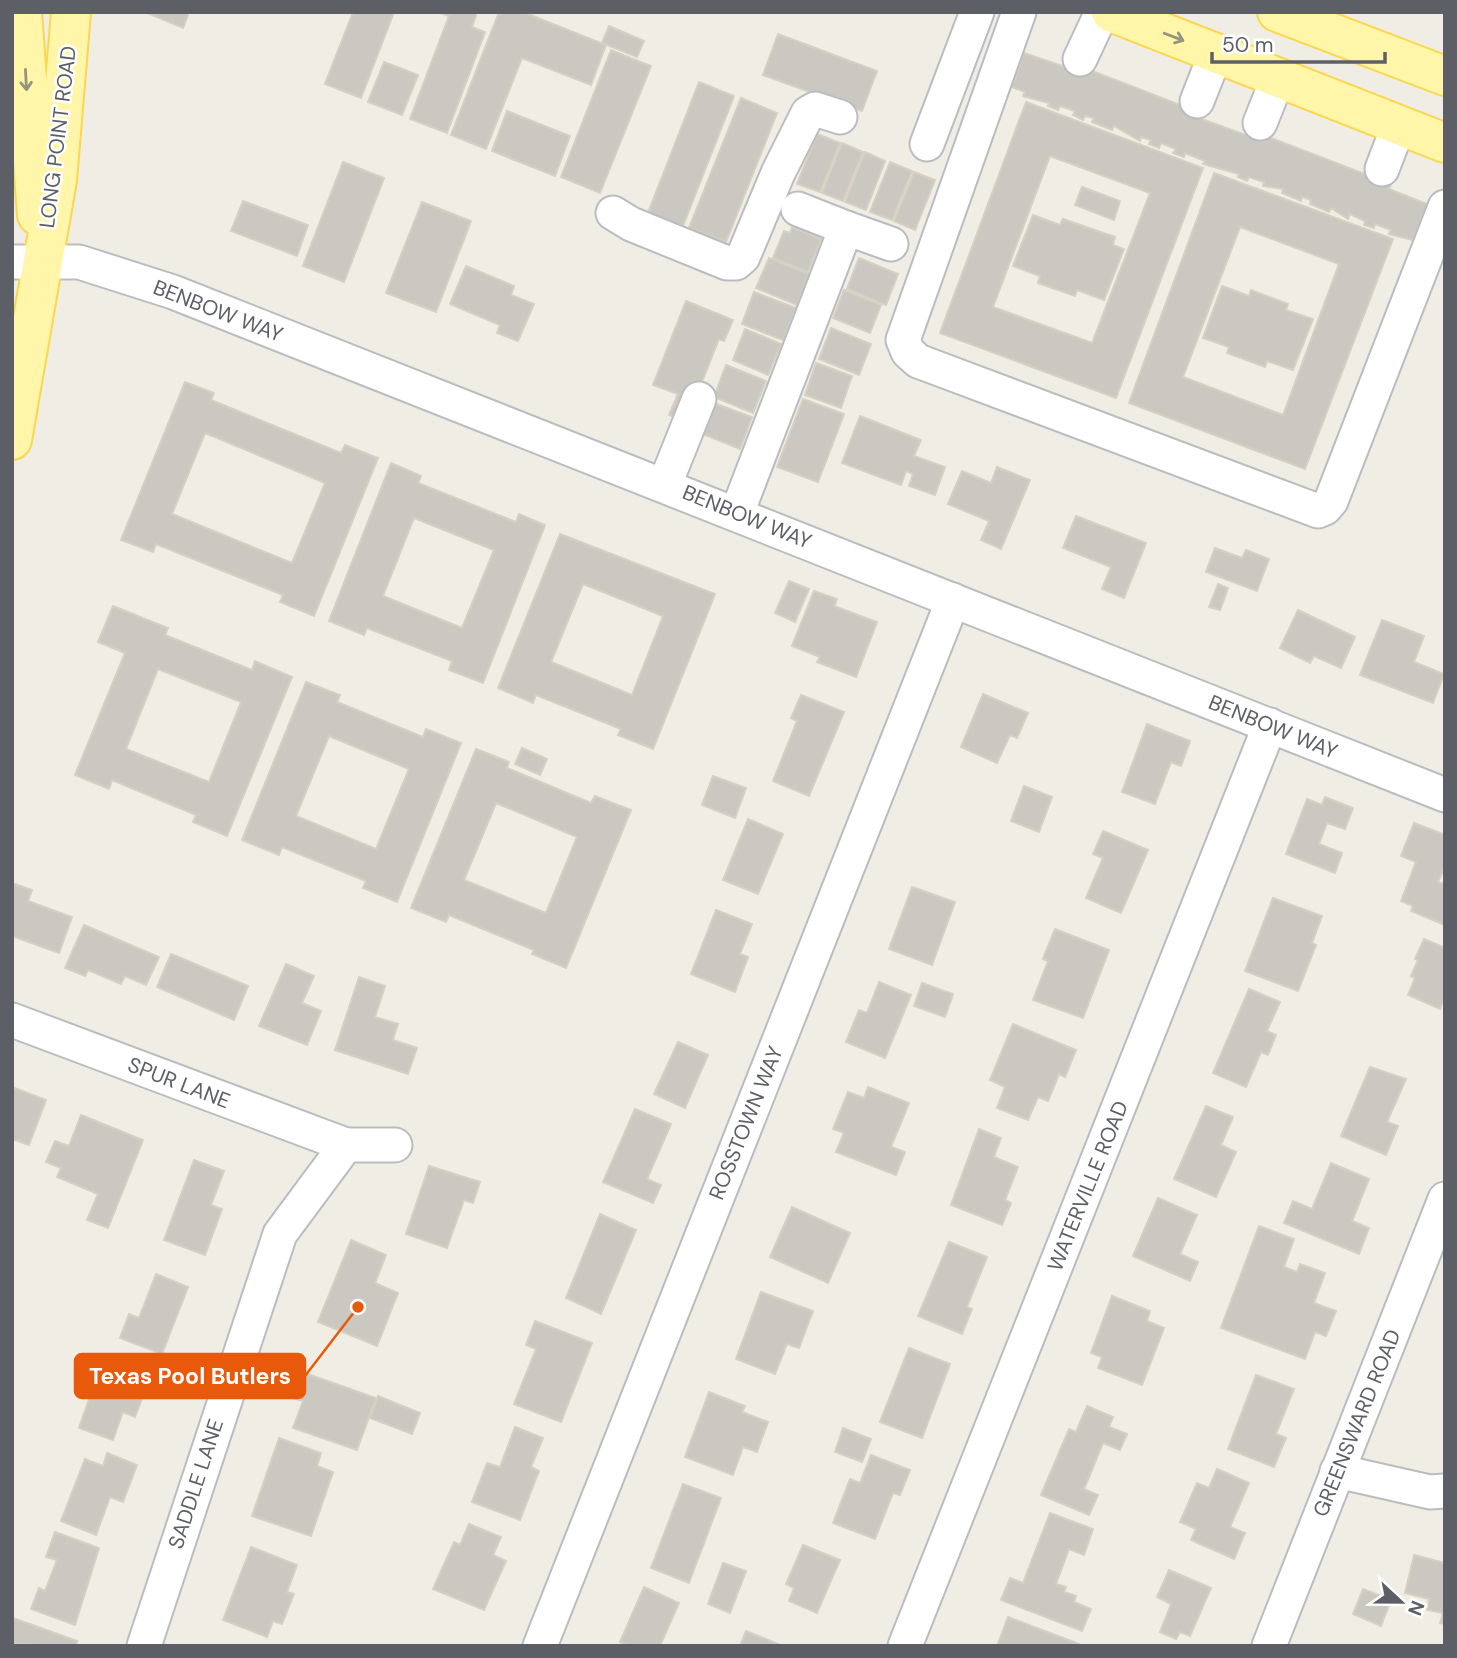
<svg xmlns="http://www.w3.org/2000/svg" width="1457" height="1658" viewBox="0 0 1457 1658" font-family="'DM Sans',sans-serif">
  <style>
    .building { fill: #cbc8c1; stroke: #d5d0c2; stroke-width: 2; fill-rule: evenodd }
    .lines { fill: none; stroke-linecap: round; stroke-linejoin: round }
    .minor-casing { stroke: #b9bcc1; stroke-width: 37 }
    .major-casing { stroke: #fdd650; stroke-width: 42 }
    .minor { stroke: #fff; stroke-width: 33 }
    .major { stroke: #fff6a9; stroke-width: 38 }
    .oneway { stroke: #95947d }
    .labels { text-anchor: middle; dominant-baseline: central; stroke-width: 5; stroke-linejoin: round; paint-order: stroke }
    .street-label { font-size: 21px; fill: #5c6066; stroke: #fff }
    .leader { fill: none; stroke: #e8590c; stroke-width: 2.5 }
    .callout-dot { fill: #e8590c; stroke: #fff; stroke-width: 2.5 }
    .callout { fill: #e8590c; stroke: #e8590c; stroke-width: 2.5 }
    .callout-label { font-size: 23px; text-anchor: middle; font-weight: bold; fill: #fff }
  </style>
  <rect width="100%" height="100%" fill="#f0eee4"/>
  <g class="building">
    <path d="M145,12H189L183,28Z"/>
    <path d="M353,12H394L361,98L325,84Z"/>
    <path d="M438,12H477L472,27L485,32L447,133L410,119L449,16Z"/>
    <path d="M499,12H523L606,45L591,85L522,58L486,149L451,135Z"/>
    <path d="M609,26L644,41L637,57L602,43Z"/>
    <path d="M778,34L877,71L862,111L763,75Z"/>
    <path d="M611,50L651,66L600,193L561,177Z"/>
    <path d="M1024,53L1062,66L1064,60L1201,113L1199,118L1251,137L1253,131L1391,184L1389,189L1427,204L1413,240L1389,234L1391,230L1375,224L1374,228L1364,225L1365,221L1350,214L1348,219L1331,208L1329,212L1310,204L1311,200L1302,197L1301,201L1282,193L1283,189L1263,186L1264,182L1249,177L1247,181L1238,177L1239,174L1203,164L1205,161L1185,153L1184,157L1173,153L1176,149L1161,143L1159,148L1149,144L1151,140L1141,137L1140,141L1114,126L1112,130L1092,122L1094,118L1085,116L1083,120L1073,115L1075,111L1060,106L1058,110L1048,106L1049,103L1023,96L1025,92L1012,87Z"/>
    <path d="M384,62L418,75L402,115L368,102Z"/>
    <path d="M699,82L734,96L683,226L648,213Z"/>
    <path d="M741,98L777,113L726,242L689,228Z"/>
    <path d="M1026,102L1203,168L1116,398L940,333ZM1050,156L1150,193L1092,343L993,307Z"/>
    <path d="M507,111L570,136L555,176L492,151Z"/>
    <path d="M817,134L840,143L820,192L797,184Z"/>
    <path d="M842,143L863,152L843,201L822,193Z"/>
    <path d="M865,152L885,161L866,210L845,202Z"/>
    <path d="M343,162L384,178L344,282L303,266Z"/>
    <path d="M890,162L912,171L892,220L870,212Z"/>
    <path d="M914,172L935,180L915,230L894,221Z"/>
    <path d="M1214,173L1393,239L1305,469L1129,403ZM1240,227L1339,264L1283,415L1183,377Z"/>
    <path d="M1082,187L1120,201L1114,220L1075,205Z"/>
    <path d="M243,201L308,225L297,256L231,231Z"/>
    <path d="M422,202L471,221L436,312L386,293Z"/>
    <path d="M1033,215L1060,225L1063,219L1115,237L1113,245L1124,249L1104,300L1077,290L1075,296L1038,283L1040,276L1013,266Z"/>
    <path d="M792,227L821,239L808,272L773,258L784,231L790,233Z"/>
    <path d="M769,258L809,274L797,305L756,288Z"/>
    <path d="M859,258L898,274L886,305L847,289Z"/>
    <path d="M466,266L514,286L511,295L534,304L518,341L497,333L500,325L450,304Z"/>
    <path d="M1222,286L1249,296L1251,290L1288,304L1286,310L1313,319L1293,370L1267,361L1265,367L1227,353L1229,347L1203,338Z"/>
    <path d="M844,290L881,305L870,333L833,318Z"/>
    <path d="M754,292L796,308L783,340L742,324Z"/>
    <path d="M686,301L733,320L724,341L719,339L686,422L669,415L678,394L653,385Z"/>
    <path d="M831,328L871,344L859,375L819,359Z"/>
    <path d="M745,329L781,344L768,375L733,360Z"/>
    <path d="M816,363L852,376L841,408L805,395Z"/>
    <path d="M726,365L766,381L753,413L714,397Z"/>
    <path d="M185,382L214,393L211,400L341,453L345,445L378,458L314,616L280,602L283,595L156,544L153,552L121,540ZM205,433L325,483L292,563L172,514Z"/>
    <path d="M803,399L844,414L818,482L777,467Z"/>
    <path d="M711,402L752,417L740,449L700,433Z"/>
    <path d="M860,416L921,440L914,456L945,467L935,495L909,486L913,474L906,471L901,485L842,463Z"/>
    <path d="M391,463L421,476L418,483L516,522L519,514L545,525L483,683L449,670L452,661L367,628L364,635L329,621ZM414,518L494,550L462,628L383,596Z"/>
    <path d="M997,467L1030,480L1001,549L981,540L989,521L948,504L962,471L991,483Z"/>
    <path d="M1076,516L1146,543L1124,598L1102,589L1111,567L1063,548Z"/>
    <path d="M560,534L715,594L653,749L618,735L621,729L536,695L533,703L498,688ZM583,584L663,616L632,695L551,662Z"/>
    <path d="M1215,548L1242,558L1246,550L1269,559L1257,591L1206,572Z"/>
    <path d="M789,581L809,589L795,622L775,613Z"/>
    <path d="M1218,584L1228,588L1220,610L1209,607Z"/>
    <path d="M814,591L837,599L834,606L877,622L856,677L817,662L820,657L792,646Z"/>
    <path d="M113,606L168,628L165,635L252,670L255,661L292,677L227,836L193,822L196,815L112,780L109,789L75,775L125,653L98,642ZM158,669L241,702L209,782L126,749Z"/>
    <path d="M1298,610L1355,637L1341,668L1314,656L1310,663L1280,648Z"/>
    <path d="M1382,620L1424,636L1414,662L1444,674L1433,703L1360,675Z"/>
    <path d="M306,682L340,695L337,702L423,737L426,729L461,743L397,902L363,888L366,881L282,847L279,855L242,840ZM329,736L409,769L376,849L296,816Z"/>
    <path d="M983,694L1028,713L1017,738L1010,735L997,763L961,747Z"/>
    <path d="M801,695L844,712L809,796L773,781L797,721L791,718Z"/>
    <path d="M1147,724L1190,741L1181,766L1171,762L1155,804L1122,792Z"/>
    <path d="M522,748L547,759L540,775L515,764Z"/>
    <path d="M476,749L509,762L507,768L591,803L595,796L631,810L566,968L532,954L534,950L449,915L446,922L411,908ZM496,803L577,837L546,913L464,880Z"/>
    <path d="M713,776L746,788L735,818L702,805Z"/>
    <path d="M1024,786L1052,797L1039,832L1011,821Z"/>
    <path d="M1325,797L1353,808L1345,829L1327,823L1319,844L1342,853L1335,873L1286,854L1307,799L1322,805Z"/>
    <path d="M748,819L783,834L758,894L723,880Z"/>
    <path d="M1414,823L1445,835V866L1438,882L1445,885V925L1411,911L1413,906L1401,901L1416,862L1401,856Z"/>
    <path d="M1103,831L1148,850L1121,913L1086,898L1103,858L1093,854Z"/>
    <path d="M12,883L32,890L28,901L72,917L59,953L12,936Z"/>
    <path d="M912,887L955,902L932,965L889,949Z"/>
    <path d="M1273,898L1322,916L1312,943L1316,945L1298,991L1245,971Z"/>
    <path d="M716,910L752,924L740,954L748,957L735,992L691,974Z"/>
    <path d="M84,925L159,957L146,985L125,976L121,984L88,970L85,976L65,968Z"/>
    <path d="M1055,929L1109,950L1083,1018L1033,1000L1048,961L1043,959Z"/>
    <path d="M1424,939L1445,948V996L1440,1009L1408,995L1415,978L1411,976L1418,960L1415,959Z"/>
    <path d="M171,954L248,986L234,1020L157,987Z"/>
    <path d="M286,964L314,976L302,1003L321,1011L307,1045L259,1026Z"/>
    <path d="M359,977L385,986L375,1017L398,1024L393,1040L417,1048L408,1074L335,1050Z"/>
    <path d="M879,982L911,995L885,1058L846,1042L859,1010L867,1013Z"/>
    <path d="M922,983L953,994L945,1017L914,1006Z"/>
    <path d="M1249,989L1280,1002L1267,1031L1276,1035L1268,1055L1261,1052L1246,1087L1213,1073Z"/>
    <path d="M1013,1024L1076,1050L1065,1077L1059,1074L1048,1101L1038,1097L1028,1120L997,1108L1005,1087L990,1080Z"/>
    <path d="M678,1042L708,1055L685,1108L654,1094Z"/>
    <path d="M1370,1067L1406,1079L1387,1122L1398,1126L1386,1155L1341,1136Z"/>
    <path d="M12,1087L46,1100L29,1145L12,1139Z"/>
    <path d="M868,1087L909,1103L891,1147L905,1152L896,1175L836,1152L844,1133L833,1129L848,1092L864,1098Z"/>
    <path d="M1206,1106L1233,1117L1221,1145L1236,1152L1216,1197L1174,1179Z"/>
    <path d="M635,1109L671,1124L647,1179L661,1185L653,1203L603,1182Z"/>
    <path d="M81,1115L143,1140L108,1228L87,1220L98,1194L57,1177L61,1168L46,1162L55,1141L69,1146Z"/>
    <path d="M979,1129L1001,1138L994,1157L1018,1167L1005,1200L1011,1203L1002,1225L951,1205Z"/>
    <path d="M194,1160L224,1171L211,1205L222,1209L205,1255L164,1240Z"/>
    <path d="M1331,1163L1369,1179L1352,1221L1369,1228L1359,1254L1284,1223L1293,1201L1312,1209Z"/>
    <path d="M429,1166L480,1182L473,1203L464,1200L447,1248L406,1234Z"/>
    <path d="M1158,1198L1197,1215L1180,1254L1198,1262L1190,1281L1133,1256Z"/>
    <path d="M792,1207L850,1233L828,1283L770,1257Z"/>
    <path d="M600,1214L636,1230L601,1314L566,1298Z"/>
    <path d="M1259,1226L1294,1239L1284,1267L1297,1272L1300,1264L1325,1273L1314,1303L1336,1311L1326,1336L1315,1332L1305,1359L1221,1328Z"/>
    <path d="M351,1240L386,1255L375,1283L398,1293L377,1346L318,1322Z"/>
    <path d="M949,1242L987,1257L967,1307L972,1309L962,1334L918,1316Z"/>
    <path d="M156,1274L188,1287L162,1354L120,1338L129,1314L139,1318Z"/>
    <path d="M761,1292L813,1311L799,1348L787,1344L775,1374L736,1359Z"/>
    <path d="M1112,1296L1150,1311L1147,1321L1164,1328L1142,1385L1098,1368L1102,1357L1091,1353Z"/>
    <path d="M535,1321L592,1343L561,1422L514,1404L536,1349L526,1345Z"/>
    <path d="M909,1348L950,1364L922,1438L880,1422Z"/>
    <path d="M100,1368L147,1385L135,1417L123,1412L113,1440L79,1428Z"/>
    <path d="M302,1372L376,1398L357,1450L293,1428L303,1401L293,1398Z"/>
    <path d="M1256,1375L1294,1389L1276,1434L1286,1438L1274,1467L1228,1449Z"/>
    <path d="M709,1392L745,1406L742,1412L768,1422L757,1452L743,1447L733,1475L685,1457Z"/>
    <path d="M378,1396L420,1413L412,1434L370,1418Z"/>
    <path d="M1087,1406L1113,1417L1109,1427L1127,1434L1120,1450L1103,1443L1084,1489L1098,1495L1089,1515L1041,1495L1069,1429L1076,1432Z"/>
    <path d="M515,1427L543,1438L531,1467L539,1471L520,1520L472,1502L487,1463L500,1467Z"/>
    <path d="M843,1428L871,1439L862,1462L835,1452Z"/>
    <path d="M279,1438L321,1453L317,1466L333,1472L311,1536L252,1516Z"/>
    <path d="M107,1453L137,1465L123,1502L110,1497L96,1535L61,1521L85,1459L103,1466Z"/>
    <path d="M871,1455L910,1470L900,1495L893,1493L875,1539L833,1523L850,1479L860,1483Z"/>
    <path d="M1217,1469L1249,1483L1230,1527L1245,1533L1234,1559L1191,1540L1196,1529L1180,1522L1197,1483L1209,1488Z"/>
    <path d="M683,1484L721,1498L689,1583L651,1568Z"/>
    <path d="M1050,1513L1093,1529L1084,1555L1069,1549L1056,1584L1066,1587L1064,1592L1076,1596L1074,1602L1091,1609L1082,1631L1001,1600L1010,1578L1023,1583Z"/>
    <path d="M469,1524L501,1537L493,1555L506,1561L484,1610L433,1589L454,1542L460,1545Z"/>
    <path d="M55,1532L99,1548L75,1625L31,1609L39,1588L45,1591L57,1560L46,1557Z"/>
    <path d="M803,1545L840,1560L817,1613L789,1601L794,1588L786,1584Z"/>
    <path d="M251,1547L297,1565L287,1592L294,1594L282,1624L273,1621L267,1637L223,1620Z"/>
    <path d="M1414,1555L1445,1563V1624L1440,1623L1443,1613L1427,1610L1429,1599L1405,1593Z"/>
    <path d="M723,1563L746,1571L730,1613L708,1604Z"/>
    <path d="M1169,1570L1211,1588L1190,1636L1180,1632L1176,1639L1160,1632L1171,1604L1157,1597Z"/>
    <path d="M644,1587L679,1603L660,1646H629L620,1642Z"/>
    <path d="M1363,1589L1391,1600L1381,1626L1353,1614Z"/>
    <path d="M1008,1617L1079,1644V1646H997Z"/>
    <path d="M13,1618L77,1641L76,1646L12,1644Z"/>
    <path d="M746,1631L783,1646H740Z"/>
  </g>
  <g class="lines">
    <defs>
      <g id="minor">
        <path d="M1019,12L903,340L908,352L918,361L1318,511L1325,508L1331,501L1445,207"/>
        <path d="M1080,59L1102,12"/>
        <path d="M1197,101L1216,53"/>
        <path d="M1260,123L1278,78"/>
        <path d="M927,144L977,12"/>
        <path d="M1382,169L1399,125"/>
        <path d="M798,209L846,228"/>
        <path d="M613,213L631,224L727,263H736L743,257L778,173L808,113L815,109L840,117"/>
        <path d="M12,262H79L173,292L1445,795"/>
        <path d="M665,484L699,399"/>
        <path d="M737,513L846,228L891,244"/>
        <path d="M12,1020L346,1145"/>
        <path d="M1337,1471L1430,1492L1445,1491"/>
        <path d="M144,1646L280,1234L346,1145H395"/>
        <path d="M540,1646L953,600"/>
        <path d="M905,1646L1270,725"/>
        <path d="M1269,1646L1445,1199"/>
      </g>
      <g id="major">
        <path d="M22,12L37,215"/>
        <path d="M1111,12L1445,143"/>
        <path d="M1277,12L1445,76"/>
        <path d="M12,440L57,180L71,12"/>
      </g>
    </defs>
    <use href="#minor" class="minor-casing"/>
    <use href="#major" class="major-casing"/>
    <use href="#minor" class="minor"/>
    <use href="#major" class="major"/>
  </g>
  <defs><path id="oneway-shaft" d="M-6 0H5M1.5-3L5.5 0L1.5 3" fill="none" stroke-width="1.6" stroke-linecap="round" stroke-linejoin="round" transform="scale(1.75)"/></defs>
  <g class="oneway">
    <use href="#oneway-shaft" transform="translate(1174 37) rotate(21)"/>
    <use href="#oneway-shaft" transform="translate(26 80) rotate(87)"/>
  </g>
  <g class="labels">
    <g class="street-label">
      <text transform="translate(58 137) rotate(-83)">LONG POINT ROAD</text>
      <text transform="translate(218 311) rotate(21)">BENBOW WAY</text>
      <text transform="translate(747 517) rotate(22)">BENBOW WAY</text>
      <text transform="translate(1273 727) rotate(22)">BENBOW WAY</text>
      <text transform="translate(179 1083) rotate(21)">SPUR LANE</text>
      <text transform="translate(746 1123) rotate(-68)">ROSSTOWN WAY</text>
      <text transform="translate(1088 1186) rotate(-68)">WATERVILLE ROAD</text>
      <text transform="translate(1357 1423) rotate(-68)">GREENSWARD ROAD</text>
      <text transform="translate(196 1484) rotate(-72)">SADDLE LANE</text>
    </g>
  </g>
  <path class="leader" d="M358 1307L305 1376"/>
  <circle class="callout-dot" cx="358" cy="1307" r="7"/>
  <rect class="callout" x="75" y="1354" width="230" height="44" rx="7"/>
  <g class="callout-label">
    <text x="190" y="1384">Texas Pool Butlers</text>
  </g>
  <rect width="1457" height="1658" fill="none" stroke="#5c6066" stroke-width="28"/>
  <g transform="translate(1401 1602) rotate(112)" stroke="#ffffff" stroke-width="5" paint-order="stroke">
  <path d="M0-5L12 26L0 18L-12 26Z" fill="#5c6066"/>
  <text y="-10" font-size="19" font-weight="bold" text-anchor="middle" fill="#5c6066">N</text>
  </g>
  <path d="M1212 52v10h173v-10" fill="none" stroke="#5c6066" stroke-width="3.5"/>
  <text x="1222" y="52" font-size="21" fill="#5c6066" stroke="#ffffff" stroke-width="5" paint-order="stroke">50 m</text>
</svg>
